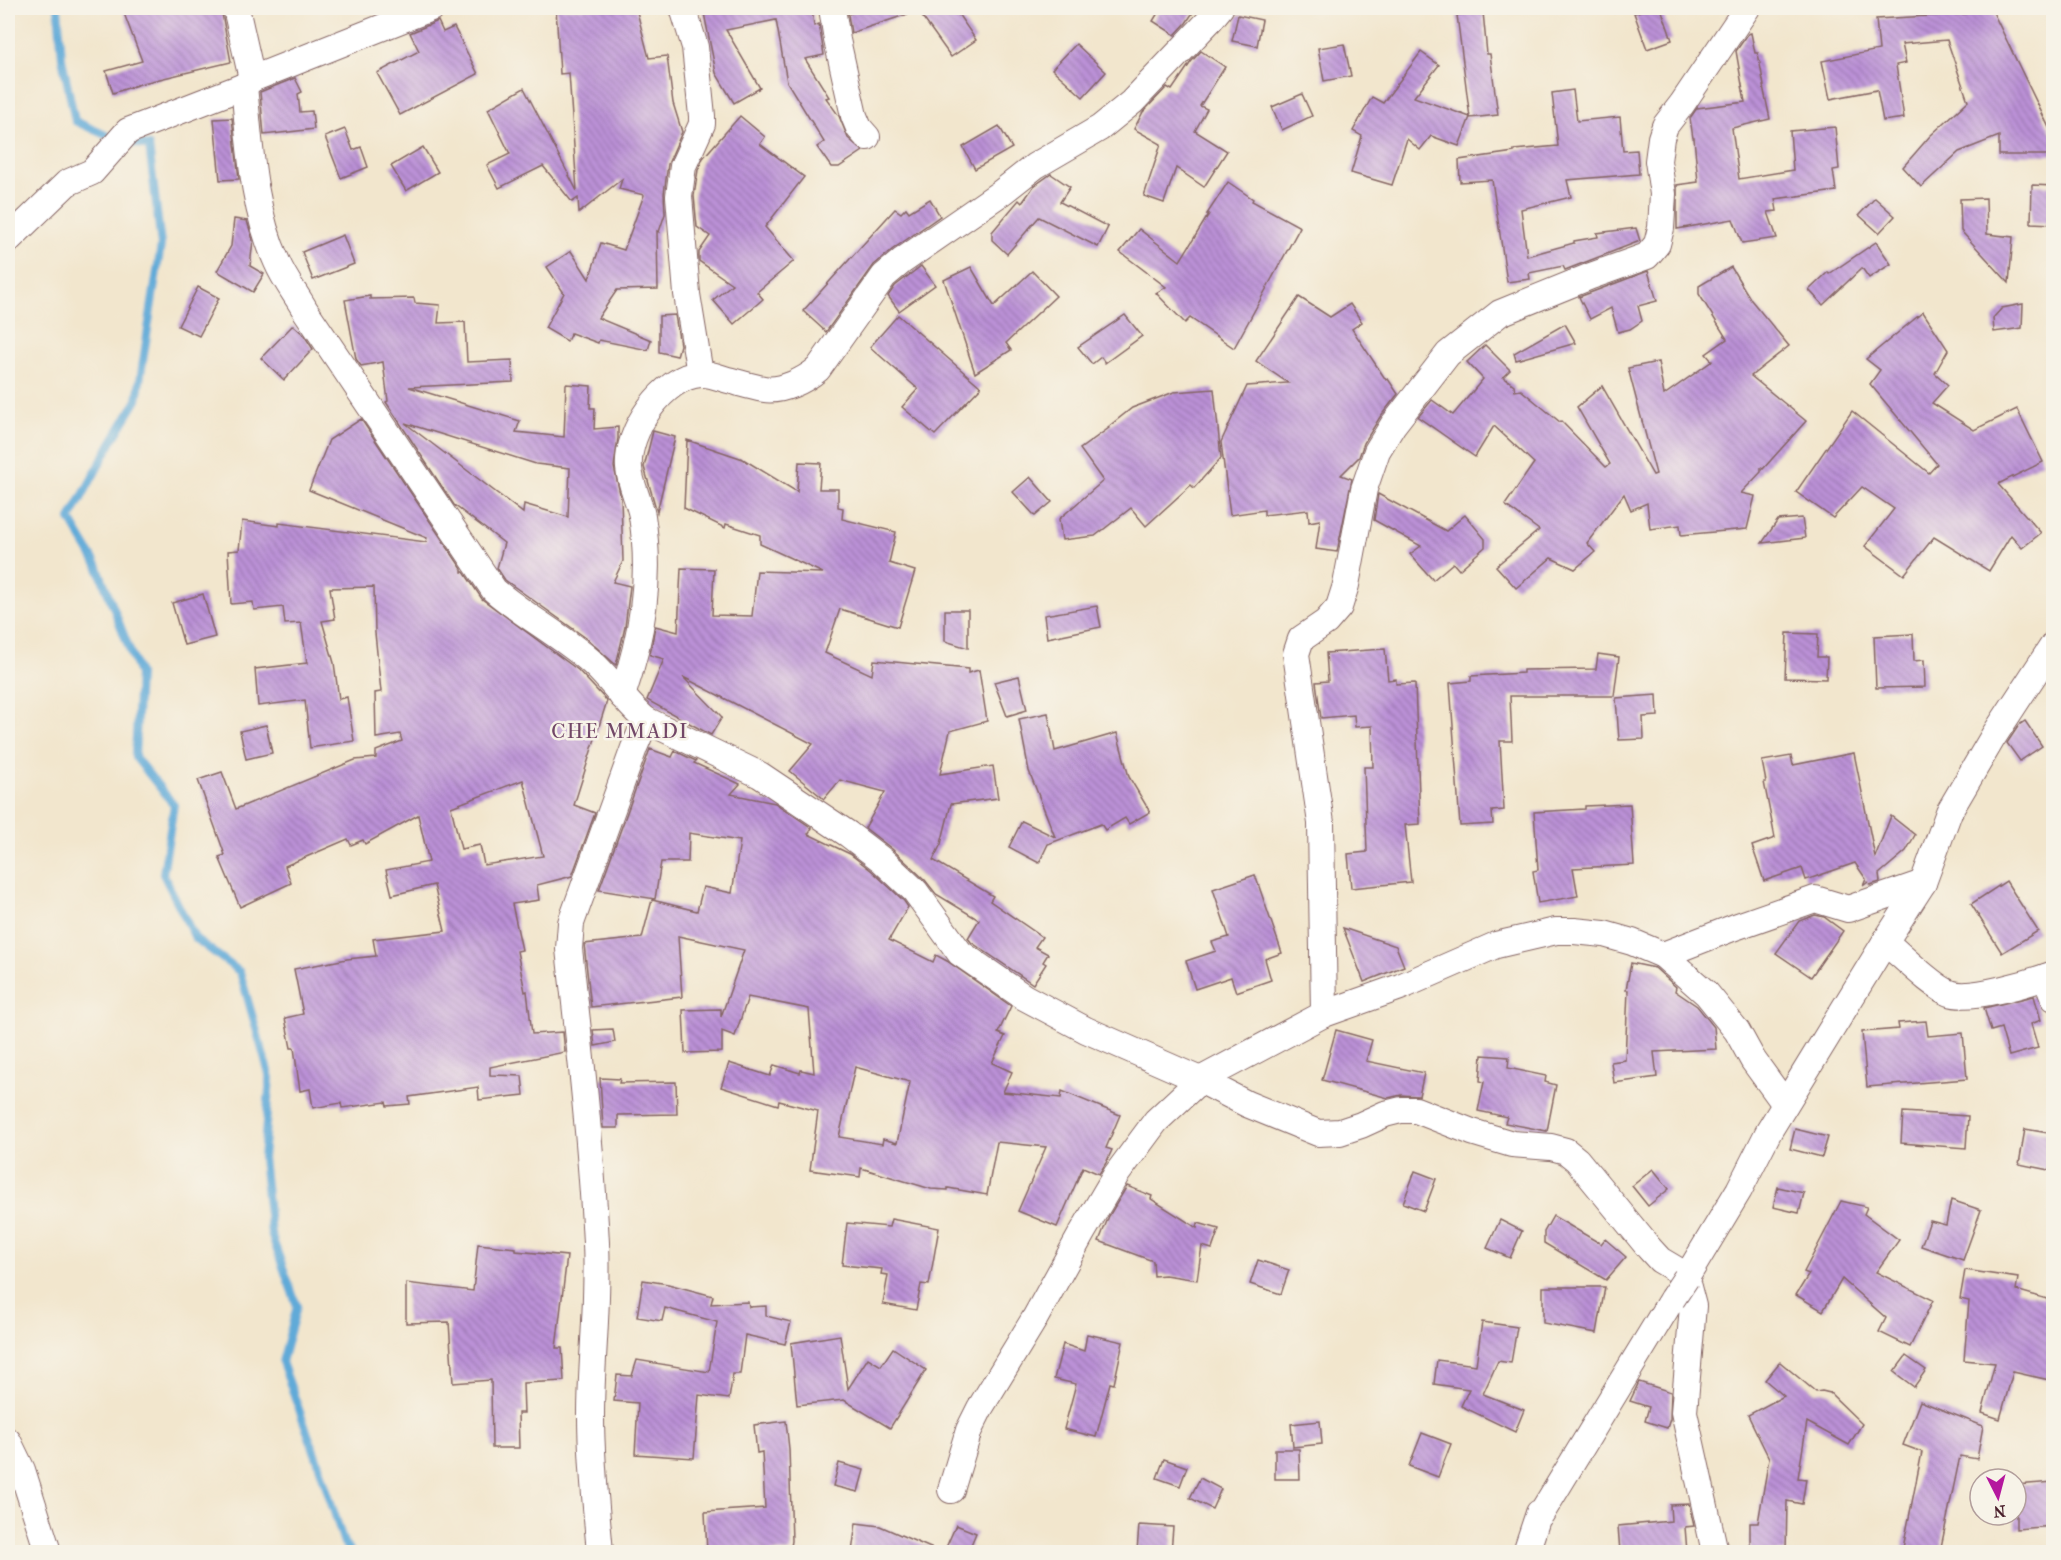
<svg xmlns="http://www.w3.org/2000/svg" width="2061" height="1560" viewBox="0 0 2061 1560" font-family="'IM FELL French Canon',serif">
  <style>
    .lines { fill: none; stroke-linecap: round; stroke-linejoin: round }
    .stream { stroke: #61aad8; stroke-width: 8 }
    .building { fill: url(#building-back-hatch); fill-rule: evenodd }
    .minor-casing { stroke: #856564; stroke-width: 28 }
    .minor { stroke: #fff; stroke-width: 26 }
    .minor-bridge-casing { stroke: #856564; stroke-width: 28; stroke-linecap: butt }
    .minor-bridge { stroke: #fff; stroke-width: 26 }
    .labels { text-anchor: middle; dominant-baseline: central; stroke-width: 5; stroke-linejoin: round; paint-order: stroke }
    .quarter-label { font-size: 21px; letter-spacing: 1.5px; fill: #724767; stroke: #f7f3e8 }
  </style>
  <defs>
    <pattern id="building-back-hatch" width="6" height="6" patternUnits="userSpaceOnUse" patternTransform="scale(1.5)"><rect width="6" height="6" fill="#bb91d7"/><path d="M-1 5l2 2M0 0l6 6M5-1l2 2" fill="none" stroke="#9a76af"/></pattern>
  </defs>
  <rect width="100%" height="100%" fill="#f7f3e8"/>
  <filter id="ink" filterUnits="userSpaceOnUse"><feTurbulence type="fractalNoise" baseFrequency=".0167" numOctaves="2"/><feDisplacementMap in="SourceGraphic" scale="12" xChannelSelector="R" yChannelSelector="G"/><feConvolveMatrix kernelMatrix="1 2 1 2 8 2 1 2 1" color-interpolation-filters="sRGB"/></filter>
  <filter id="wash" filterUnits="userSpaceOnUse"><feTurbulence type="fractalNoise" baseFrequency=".008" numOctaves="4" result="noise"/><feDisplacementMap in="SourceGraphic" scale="24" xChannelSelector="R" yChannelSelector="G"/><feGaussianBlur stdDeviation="1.35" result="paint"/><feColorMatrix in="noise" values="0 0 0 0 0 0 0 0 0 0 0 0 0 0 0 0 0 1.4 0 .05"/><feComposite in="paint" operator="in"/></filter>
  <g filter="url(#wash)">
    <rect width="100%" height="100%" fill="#f2e6cd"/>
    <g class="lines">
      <g class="stream">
        <path d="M58,8L62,58L75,121L114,139"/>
        <path d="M126,142L149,146L161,245L137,400L111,443L70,519L97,565L139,674L135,757L174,805L163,874L195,938L240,972L270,1078L263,1158L271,1234L297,1306L282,1362L317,1459L344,1543L351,1552"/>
      </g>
    </g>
    <g id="blocks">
      <g class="building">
        <path d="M122,8H221L231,62L143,83L113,93L106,71L142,61Z"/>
        <path d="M556,8H636L649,58L667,56L673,103L682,132L668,164L664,194L665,214L659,232L657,231L658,289L617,290L598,318L651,340L648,350L599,340L598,343L571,333L567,341L545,328L564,293L547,267L571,251L589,279L601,243L624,250L644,195L619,189L622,179L579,213L578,198L572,202L543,166L499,188L487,165L510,154L488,109L524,88L577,191L569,73L560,74Z"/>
        <path d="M703,8H812L814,26L819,24L824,55L805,59L829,97L826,98L839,116L848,138L863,151L839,167H831L817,147L824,142L787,82L776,20L726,30L760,88L734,103L716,73Z"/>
        <path d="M866,8H954L976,40L951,57L916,8L917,11L851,33L848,14Z"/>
        <path d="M1161,8H1196L1186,23L1175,35L1153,21Z"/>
        <path d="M1651,8H1661L1672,40L1647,49L1634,13Z"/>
        <path d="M1964,8H1991L2054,138V155H1999V136L1959,152L1921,187L1903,167L1930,136L1968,101L1947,40L1902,44L1906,63L1896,65L1904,118L1883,121L1877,90L1830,99L1822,61L1879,50L1876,19L1965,14Z"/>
        <path d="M1483,12L1487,54H1490L1498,115L1470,118L1457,15Z"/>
        <path d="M1238,15L1262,20L1257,46L1232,41Z"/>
        <path d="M438,21L443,32L454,27L478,74L400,115L377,73L419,51L410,33Z"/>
        <path d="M1751,33L1755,53H1758L1764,86H1763L1770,119L1732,128L1739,179L1793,170L1790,131L1835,127L1839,169L1833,170L1836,191L1775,199L1777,211L1768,212L1777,238L1742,243L1733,219L1677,229V185L1698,182L1694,138H1693L1690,118L1697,108L1745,102L1736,51L1748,34Z"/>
        <path d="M1076,44L1106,72L1083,97L1052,69Z"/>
        <path d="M1344,44L1351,76L1324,81L1318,48Z"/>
        <path d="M1201,51L1225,67L1200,106L1207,109L1195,131L1227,151L1204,187L1176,168L1164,203L1144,196L1161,144L1134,129L1143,112L1167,87L1172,90L1191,62Z"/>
        <path d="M1421,52L1439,65L1414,97L1470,117L1459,146L1431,136L1420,150L1407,139L1392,185L1351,173L1362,136L1353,131L1372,97L1383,103Z"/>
        <path d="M295,78L302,92L298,94L300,112L312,111L314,129L264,135L260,92Z"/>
        <path d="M1573,90L1577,121L1620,117L1623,151L1637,150L1639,174L1567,180L1571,197L1521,209L1527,256L1574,243V241L1598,237L1597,233L1636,228L1640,241L1565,270L1563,266L1529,273L1530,279L1507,282L1492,180L1460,182L1459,160L1514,152V150L1558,146L1552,93Z"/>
        <path d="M1302,94L1312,116L1282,130L1272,107Z"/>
        <path d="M740,116L765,137L760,144L804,177L765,227L794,261L757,292L763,299L734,324L713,300L732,284L699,261V252L710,236L697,227L694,196L698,170L703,158Z"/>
        <path d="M232,118L239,179L220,180L214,119Z"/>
        <path d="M999,126L1012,148L975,169L963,147Z"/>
        <path d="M345,129L353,150L361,147L368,167L341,178L325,137Z"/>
        <path d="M423,147L438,172L406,191L391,166Z"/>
        <path d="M1051,174L1070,187L1060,202L1108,227L1098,247L1039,217L1007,254L992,240V232L1019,200L1022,203L1034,186Z"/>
        <path d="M1228,182L1253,199L1252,201L1300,227L1234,348L1190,318L1185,323L1156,293L1166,287L1120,252L1139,229L1180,261L1209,214H1207Z"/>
        <path d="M2032,185L2054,186V224L2031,223Z"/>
        <path d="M1875,198L1895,216L1879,233L1859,215Z"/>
        <path d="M1986,198L1987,234L2013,237L2009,283L1961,231L1960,199Z"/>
        <path d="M930,199L940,216L893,249L874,265L826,332L803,311L895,209L901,213L906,208L909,212Z"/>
        <path d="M234,219L247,221L253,240L250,266L264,274L253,292L217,271L231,246Z"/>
        <path d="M343,235L354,264L313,280L302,252Z"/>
        <path d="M1876,242L1891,264L1869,278L1862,268L1823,305L1809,290L1828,272L1829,274Z"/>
        <path d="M921,266L935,285L899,311L888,296L895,286Z"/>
        <path d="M971,267L994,306L1032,271L1056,296L1006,343L1011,350L975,373L944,280Z"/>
        <path d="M1731,267L1751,300L1789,346L1751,376L1806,421L1763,469L1761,468V472L1741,493L1755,496L1747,529L1681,535L1680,525L1650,529L1647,503L1631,510L1624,494L1587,543L1595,552L1575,569L1551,558L1516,588L1496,566L1539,530L1505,505L1534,463L1494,426L1475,457L1418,417L1432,400L1453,415L1483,379L1467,362L1485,345L1510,370L1503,377L1514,385L1515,391L1521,390L1560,422L1561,421L1606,467L1610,464L1577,407L1602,386L1653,475L1656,474L1628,368L1658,362L1664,395L1712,361L1706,354L1727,339L1699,294V286Z"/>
        <path d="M1648,271L1657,301L1638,306L1642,321L1630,329L1618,332L1611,308L1590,319L1579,297Z"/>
        <path d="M198,287L219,298L199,336L178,326Z"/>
        <path d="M370,296V299L414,298L415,303L440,305L438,323L465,322L467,362L512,360L513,382L409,387L520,421L516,432L564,437L566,384L591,386L590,408H595L594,429L618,427V438L614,467L621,498L623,561L613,582L630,586L625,627L616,665L586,638L505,580L497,568L504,543L454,505L386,402L388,401L383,362L361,366L356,359L345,300ZM405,423L536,464L570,468L568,517L524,504L523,513Z"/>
        <path d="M1299,297L1330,317L1350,304L1362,322L1352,329L1386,380L1388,379L1398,394L1380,417L1364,443L1359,457L1341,475L1352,479L1337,552L1316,549L1320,520L1309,522L1308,510L1264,515V510L1230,515L1221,442L1247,386L1288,383L1256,361Z"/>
        <path d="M2023,304L2022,328L1994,332L1993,318L2002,308Z"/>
        <path d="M1923,312L1948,350L1935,373L1948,385L1932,403L1974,430L2017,409L2043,462L1998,484L2041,533L2022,548L2011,535L1989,571L1934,537L1904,575L1865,546L1894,509L1862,487L1833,518L1796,492L1852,411L1929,473L1937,464L1870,384L1880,370L1866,359Z"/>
        <path d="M675,315L680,345L677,356L659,352V316Z"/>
        <path d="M898,315L981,387L935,435L902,407L918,389L870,347Z"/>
        <path d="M1125,315L1142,336L1105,363L1101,357L1092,364L1078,347Z"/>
        <path d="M1565,324L1576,343L1516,360L1514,353Z"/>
        <path d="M293,325L304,335L313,349L284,380L261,358Z"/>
        <path d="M1214,389L1221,458L1194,488L1191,485L1146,526L1131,508L1095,536L1062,540L1059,519L1103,481L1080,449L1109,428L1108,427L1132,408L1174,392Z"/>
        <path d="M361,419L462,569V572H464L482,599L578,670L607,701L574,805L595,813L572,876L537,885L539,900L512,904L522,950L517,951L525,992L527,991L532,1034L563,1032L565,1052L490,1067V1075L522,1076L524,1095L479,1100L478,1087L409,1097L410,1104L387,1106L386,1102L342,1108L341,1103L313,1108L310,1089L300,1091L294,1048H291L285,1018L303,1014L294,969L347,959L376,956L373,939L445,931L434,885L392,895L386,870L429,862L418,815L365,844L363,840L351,845L348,839L285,866L291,883L240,907L219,857L225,855L198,780L222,772L236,809L355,760L376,758V751L402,741L400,734L376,738L375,693L381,692L375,633L374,587L330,588L335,619L322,621L334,663L339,699L347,697L354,741L310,748L305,700L258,706L255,669L307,663L301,623L285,624L283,607L254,610L253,602L231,604L228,551L239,550L242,521L279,526V523L426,542L427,538L309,490L329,440ZM523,780L543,856L484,865L480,845L461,849L451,807Z"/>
        <path d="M653,431L675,437L657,512L644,467Z"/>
        <path d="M687,440L743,459L797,492L799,462L821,463L819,489H838V507L843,508L842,519L896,532L889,563L915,571L898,627L840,609L825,653L872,675L874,660L968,669V673L979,670L987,721L950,731L940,774L993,766L998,798L951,804L941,844L933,860L993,896L990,901L1042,937L1035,947L1048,954L1043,962L1046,964L1033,984L971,942L968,938L979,920L936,894L925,880L892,849L865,828L885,792L840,780L824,799L790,771L813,744L683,677L722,717L711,735L647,700L664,659L650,655L655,626L678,632L681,568L714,569L712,615L752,616L757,571L823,573L760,544V535L726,524L725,528L684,508Z"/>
        <path d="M1030,477L1052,502L1035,516L1013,492Z"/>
        <path d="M1378,494L1446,531L1465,515L1485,539V547L1459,570L1453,563L1433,580L1410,554L1421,546L1374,520Z"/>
        <path d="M1802,518L1805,538L1762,543L1778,520Z"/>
        <path d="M203,594L215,637L184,645L172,603Z"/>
        <path d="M1097,606L1101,627L1047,638L1044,615Z"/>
        <path d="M945,610H968V648L945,641Z"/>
        <path d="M1787,633L1818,634L1817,657H1827L1826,679L1785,678Z"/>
        <path d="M1913,634L1914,661L1924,660L1925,687L1876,688L1874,636Z"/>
        <path d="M1385,649L1388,680L1396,679V684L1415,683L1420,824L1405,825L1411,882L1351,888L1348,854L1367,852L1364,767H1373L1372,726L1355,727L1354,715L1321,718L1316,682L1328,681L1326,653Z"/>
        <path d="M1598,654L1619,657L1614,696H1510L1512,741H1500L1504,810L1492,811L1493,824L1460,826L1450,683L1471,681V676L1523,673V670L1596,669Z"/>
        <path d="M1019,676L1027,710L1007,716L994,682Z"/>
        <path d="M1657,695L1658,716L1643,717L1644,739L1619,740L1616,698Z"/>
        <path d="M1048,713L1055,751L1117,733L1129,777L1150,812L1129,824L1125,818L1105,830L1101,824L1048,844L1039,863L1009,847L1022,821L1055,837L1029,771L1019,719Z"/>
        <path d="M2025,721L2042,746L2020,761L2007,743L2019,725Z"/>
        <path d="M266,725L272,753L246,759L240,731Z"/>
        <path d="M650,749L672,757L675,751L696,761L694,763L740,784L731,794L775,803L812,828L808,834L850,854L872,871L904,901L908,907L889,940L933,962L936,955L947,961L1011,1006L998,1033L1005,1036L992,1063L1012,1072L1003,1092L1061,1098L1062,1091L1120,1115L1106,1148L1112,1150L1106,1163L1099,1174L1083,1167L1057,1227L1018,1211L1046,1147L997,1142L987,1195L948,1188V1190L931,1189L861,1168L860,1177L810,1170L818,1111L779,1101L778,1105L721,1087L729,1063L770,1076L774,1065L800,1073L801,1070L814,1073L809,1009L748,997L735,1036L722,1031V1052L685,1053L683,1010L721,1009V1017L744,950L678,936L682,997L591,1007L584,944L642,938L652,900L697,911L703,887L732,893L740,841L689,833L688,862H661L655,899L599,890ZM855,1067L910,1082L897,1143L883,1139L882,1144L839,1137Z"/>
        <path d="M1854,753L1875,857L1891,816L1915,835L1906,851L1879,874L1880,882L1870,885L1868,882L1863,886L1866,879L1855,863L1806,880L1802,868L1764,881L1752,846L1775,838L1764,782H1766L1762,761L1791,756L1793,765Z"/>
        <path d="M1630,804L1634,865L1573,868L1578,896L1538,903L1533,871L1538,870L1534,812L1585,809V806Z"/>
        <path d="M1255,875L1282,953L1265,959L1271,980L1236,992L1231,977L1195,989L1186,961L1216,951L1212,942L1229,937L1213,889Z"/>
        <path d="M2006,881L2038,931L2002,953L1971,904Z"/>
        <path d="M1815,915L1824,917L1843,931L1811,977L1776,953L1799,921Z"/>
        <path d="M1343,928L1396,946L1404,966L1364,982Z"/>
        <path d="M1631,963L1655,968L1676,987L1675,991L1697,1006L1714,1027L1716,1049L1654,1052L1657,1077L1614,1083L1611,1062L1625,1060L1628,990H1626Z"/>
        <path d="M2034,996L2041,1020L2031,1024L2038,1048L2009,1056L2001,1028L1991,1031L1984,1008Z"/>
        <path d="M1926,1021L1928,1036L1963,1033L1967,1079L1867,1087L1862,1032L1899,1029L1898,1023Z"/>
        <path d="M613,1029L615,1042L595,1046L593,1030Z"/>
        <path d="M1336,1030L1372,1040L1366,1061L1424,1073L1419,1096L1401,1095L1388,1098L1322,1080Z"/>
        <path d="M1482,1055L1509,1057L1508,1068L1546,1076L1545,1082L1556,1085L1547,1131L1505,1123L1507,1117L1478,1111L1484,1082L1480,1081Z"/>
        <path d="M600,1078L620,1079L619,1083L676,1082L677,1114L618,1115V1128H603Z"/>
        <path d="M1903,1112L1968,1116L1966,1148L1901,1143Z"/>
        <path d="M1795,1129L1828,1137L1822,1157L1790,1149Z"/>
        <path d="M2025,1129L2054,1134V1171L2019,1164Z"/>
        <path d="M1653,1169L1669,1189L1648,1206L1632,1186Z"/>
        <path d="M1415,1171L1436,1179L1424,1211L1403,1203Z"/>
        <path d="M1127,1186L1152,1196L1151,1199L1197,1228L1198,1223L1219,1229L1212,1249L1202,1246L1197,1280L1165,1275L1154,1276L1153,1261L1099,1241L1109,1216Z"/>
        <path d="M1778,1187L1804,1193L1799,1213L1773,1207Z"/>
        <path d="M1951,1200L1981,1210L1963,1260L1921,1246L1930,1221L1946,1225Z"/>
        <path d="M1841,1201L1867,1207L1864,1214L1899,1240L1876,1272L1933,1300L1910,1347L1879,1332L1886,1318L1842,1279L1823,1311L1796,1295L1809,1274L1804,1272Z"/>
        <path d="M1553,1216L1601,1244L1605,1239L1626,1257L1606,1280L1544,1243V1232Z"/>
        <path d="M891,1219L939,1228L929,1285L921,1284L916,1310L883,1304L888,1275L881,1274L882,1269L842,1265L847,1223L889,1227Z"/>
        <path d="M1500,1220L1522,1231L1510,1258L1487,1248Z"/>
        <path d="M478,1244L516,1248V1251L567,1256L556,1348H562L564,1381L523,1383L524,1413H518L519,1448H492L491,1380L453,1383L449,1322L406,1323V1283L473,1291Z"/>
        <path d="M1258,1260L1289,1270L1281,1294L1250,1284Z"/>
        <path d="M1965,1270L2018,1278L2016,1290L2054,1301V1381L2013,1372L2000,1419L1982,1413L1995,1363L1964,1360L1969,1301L1960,1299Z"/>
        <path d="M643,1280L668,1284L713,1296L711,1304L748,1302L749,1307L766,1306V1316L791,1322L785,1344L745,1335L740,1374H733L729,1399L699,1395L694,1458L635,1454L638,1403L614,1401L617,1375L632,1376L637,1360L709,1372L717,1322L665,1308L662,1321L637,1317Z"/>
        <path d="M1543,1287H1605L1597,1333L1543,1323Z"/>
        <path d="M1482,1322L1517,1327L1511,1363L1498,1361L1483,1394L1524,1410L1515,1432L1461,1406L1469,1389L1434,1384L1437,1360L1476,1365Z"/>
        <path d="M1087,1334L1123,1342L1114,1384L1110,1383L1096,1437L1064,1429L1076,1384L1054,1379L1063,1344L1084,1351Z"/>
        <path d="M840,1335L848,1389L868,1358L881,1366L893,1348L926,1370L890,1428L844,1400L797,1405L791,1343Z"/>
        <path d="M1906,1356L1926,1370L1914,1387L1894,1372Z"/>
        <path d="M1780,1362L1816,1392L1822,1391L1830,1393L1862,1424L1849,1445L1807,1422L1798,1478L1806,1479L1802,1504L1787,1501L1786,1552H1750V1523H1758L1769,1458L1748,1415L1784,1396L1765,1380Z"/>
        <path d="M1639,1382L1671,1392L1670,1419L1667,1428L1645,1421L1649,1407L1630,1401Z"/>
        <path d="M1920,1401L1983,1426L1977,1459L1960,1456L1940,1552H1924L1903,1548L1922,1452L1903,1445Z"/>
        <path d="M786,1421L789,1449L792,1541L790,1552H707L705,1512L765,1508L762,1452L757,1453L754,1425Z"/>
        <path d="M1320,1421L1322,1444L1293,1447L1291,1424Z"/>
        <path d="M1422,1433L1451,1444L1438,1477L1409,1466Z"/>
        <path d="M1275,1449H1299L1300,1479H1275Z"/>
        <path d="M1164,1459L1187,1467L1180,1486L1157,1478Z"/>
        <path d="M839,1463L864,1470L858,1492L833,1486Z"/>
        <path d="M1200,1478L1221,1489L1212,1509L1190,1498Z"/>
        <path d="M2054,1482V1526L2016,1529V1485Z"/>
        <path d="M1689,1504L1694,1526L1685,1527L1687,1552H1620L1618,1526L1671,1521L1670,1505Z"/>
        <path d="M856,1523L880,1526L940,1552H852Z"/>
        <path d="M956,1525L976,1533L968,1552H944Z"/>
        <path d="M1139,1525L1173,1527L1171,1552L1137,1551Z"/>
      </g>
    </g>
  </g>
  <g filter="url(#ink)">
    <use href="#blocks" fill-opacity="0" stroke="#856564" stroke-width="1.5"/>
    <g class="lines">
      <defs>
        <g id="minor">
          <path d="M236,8L252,79"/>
          <path d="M683,8L695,47L702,116V124L683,166L679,196L687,294L700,374"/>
          <path d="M832,8L837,40L854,116L859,128L867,137"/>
          <path d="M244,86C250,145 252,207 277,262C284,279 296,294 305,310L494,590C523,615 559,634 588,659C610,677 624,702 646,720L760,775L848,834L882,860L915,891L960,953L1024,997L1086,1030L1200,1080L1247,1104L1318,1133L1340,1132L1361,1125L1385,1114L1401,1110H1416L1472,1132L1512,1144L1551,1147L1566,1151L1577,1160L1649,1248L1660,1260L1687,1276"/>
          <path d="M8,240L67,183L92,172L128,131L244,86L252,79L431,8"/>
          <path d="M622,696C642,637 652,579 642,516C639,500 630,484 629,468C626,432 663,376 701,374C710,373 720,378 728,380C740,383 752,387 764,389C782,392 805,380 818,369L884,276L902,261L1002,192L1035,166L1100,128L1132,102L1210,20L1220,8"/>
          <path d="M1885,942C1900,954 1934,988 1950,993C1970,1001 2032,982 2054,974"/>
          <path d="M1663,955L1735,927L1815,899L1848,909L1923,883"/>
          <path d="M2046,977L2054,998"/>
          <path d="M1324,1014L1321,823L1296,654L1301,639L1326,622L1339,607L1346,585L1364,489L1377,451L1393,425L1448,354L1500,313L1591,276L1647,256L1657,244L1661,228L1663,194L1658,161L1661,138L1665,126L1682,104L1747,8"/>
          <path d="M1687,1276L1681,1275L1688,1287L1693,1306L1684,1412L1715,1552"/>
          <path d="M1686,1278L1739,1190L1769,1131L1885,942L1923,883L1949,812L1993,737L2054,644"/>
          <path d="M8,1441L22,1470L48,1552"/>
          <path d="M951,1490L969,1430L980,1408L1035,1318L1082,1233L1116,1175L1156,1121L1200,1080L1324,1014L1400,987L1496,945L1556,931H1574L1604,934L1632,942L1663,955L1707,994L1737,1031L1753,1060L1785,1104"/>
          <path d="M600,1552C596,1507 591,1462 591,1416C591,1359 599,1301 596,1243C591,1145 580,1047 569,949L571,923L634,748L646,720"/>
          <path d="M1526,1552L1539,1513L1541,1514L1672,1299"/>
        </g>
      </defs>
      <use href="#minor" class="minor-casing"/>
      <use href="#minor" class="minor"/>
      <defs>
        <path id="minor-bridge" d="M1672,1299L1686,1278"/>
      </defs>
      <use href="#minor-bridge" class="minor-bridge-casing"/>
      <use href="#minor-bridge" class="minor-bridge"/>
    </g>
  </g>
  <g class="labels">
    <g class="quarter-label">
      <text x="620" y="731">CHE MMADI</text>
    </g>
  </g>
  <rect width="2061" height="1560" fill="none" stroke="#f7f3e8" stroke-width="30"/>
  <g transform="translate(1998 1497) rotate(174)"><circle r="28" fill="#f7f3e8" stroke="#b29e9c" stroke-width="1.5"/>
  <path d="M0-4.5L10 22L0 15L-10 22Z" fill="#b5179e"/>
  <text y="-9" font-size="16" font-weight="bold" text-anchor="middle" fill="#4a1f2b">N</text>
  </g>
</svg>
